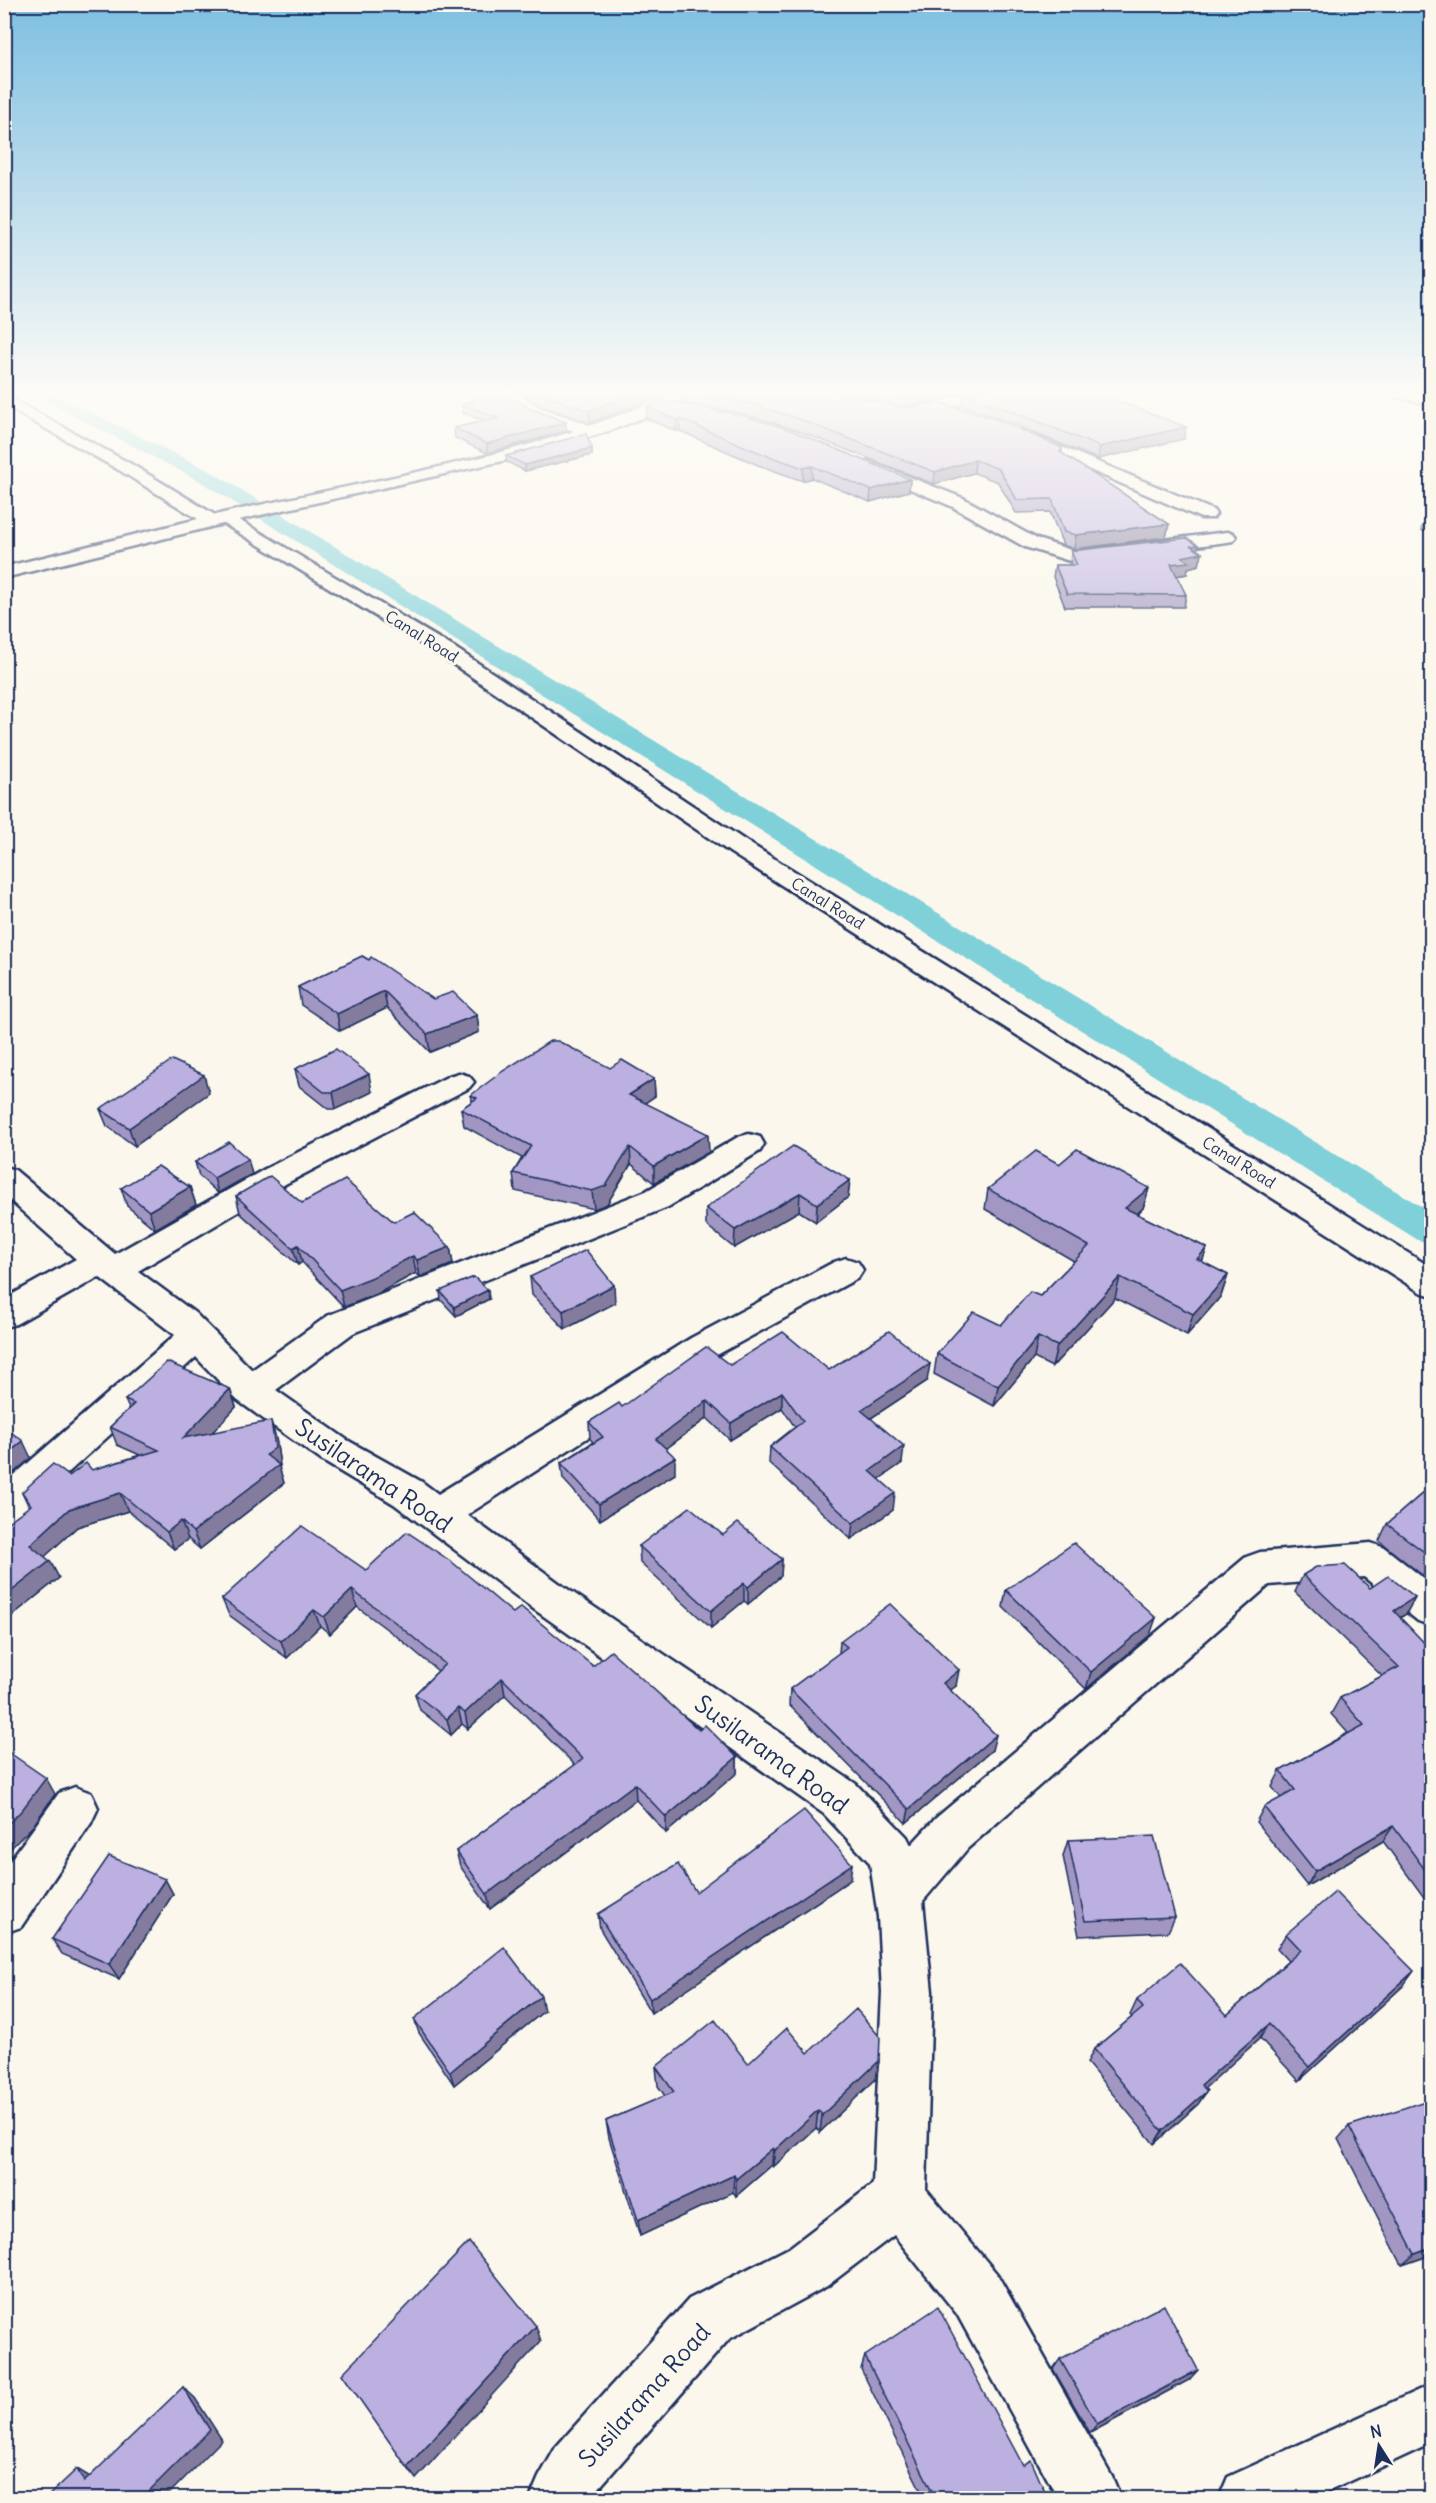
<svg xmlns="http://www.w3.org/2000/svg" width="1436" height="2503" viewBox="0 0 1436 2503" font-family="Delius,sans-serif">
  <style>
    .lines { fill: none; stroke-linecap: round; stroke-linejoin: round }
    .canal { fill: #7fd0d8; fill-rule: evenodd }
    .minor-casing { stroke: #1b2f5e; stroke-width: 5 }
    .major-casing { stroke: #1b2f5e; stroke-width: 5 }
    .minor { fill: #fbf7ec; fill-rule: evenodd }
    .major { fill: #fbf7ec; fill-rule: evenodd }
    .wall { fill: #a297c2; stroke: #1b2f5e; stroke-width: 1.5 }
    .shaded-wall { fill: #847b9e; stroke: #1b2f5e; stroke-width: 1.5 }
    .building { fill: #bcb0e1; stroke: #1b2f5e; stroke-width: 1.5 }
    .labels { text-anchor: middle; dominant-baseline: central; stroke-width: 6; stroke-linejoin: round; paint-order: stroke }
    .far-street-label { font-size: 16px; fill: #1b2f5e; stroke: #fbf7ec }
    .near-street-label { font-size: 24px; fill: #1b2f5e; stroke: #fbf7ec }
  </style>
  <rect width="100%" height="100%" fill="#fbf7ec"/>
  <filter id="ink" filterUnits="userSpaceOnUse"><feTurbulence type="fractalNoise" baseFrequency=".0167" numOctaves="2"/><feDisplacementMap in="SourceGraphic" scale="12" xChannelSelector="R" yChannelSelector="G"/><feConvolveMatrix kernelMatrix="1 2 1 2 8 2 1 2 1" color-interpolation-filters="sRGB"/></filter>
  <g filter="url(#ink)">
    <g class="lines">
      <path class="canal" d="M24,390H46L212,472L1432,1213V1244L1418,1240L198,480Z"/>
      <defs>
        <g id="minor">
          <path d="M496,390H512L539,407L598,428L601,431L593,436C562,428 518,416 496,390Z"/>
          <path d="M984,390H1011L1009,393L903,418L896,414L898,411Z"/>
          <path d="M1376,390H1404L1432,397V405L1378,393Z"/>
          <path d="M1021,430L1213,510L1216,514L1213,518H1201L1016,438L1013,435Z"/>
          <path d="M868,461L963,498L1037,539L1074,551L1227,532L1233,533L1236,537L1233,541L1227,542L1073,562L1025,547L951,506L862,469L860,466Z"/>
          <path d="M227,513L455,648L749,843L1432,1268V1296L1420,1292L731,853L441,656L221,522L218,518L221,514Z"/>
          <path d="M1432,522V534L1423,529L1426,523Z"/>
          <path d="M459,1073L469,1076L474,1082L469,1088L287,1183L138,1271L195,1313L252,1370L329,1315L646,1191L738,1137L749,1134L760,1137L764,1144L760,1151L668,1207L353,1333L276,1390L347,1440L422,1482L438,1494L691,1338L834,1262L846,1258L858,1262L863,1270L858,1278L715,1356L467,1515L563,1586L856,1784L907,1837L911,1845L936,1818L1246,1557L1260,1552L1371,1543L1385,1548L1432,1585V1626L1418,1621L1364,1577L1269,1585L968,1848L923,1901L932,1992L926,2189L997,2274L1112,2477L1121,2498H1058L957,2314L894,2235L827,2286L729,2339L598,2489L593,2498H530L539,2477L556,2447L689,2299L789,2248L873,2184L882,1992L878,1917L870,1863L824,1814L535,1610L394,1504L321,1460L237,1400L196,1357L18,1518L4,1522V1484L175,1335L99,1277L16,1324L4,1327V1299L76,1259L4,1195V1167L15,1170L115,1254L265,1169L449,1076Z"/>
          <path d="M75,1787L91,1793L98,1808L91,1823L21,1927L4,1933V1869L59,1793Z"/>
          <path d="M1432,2384V2443L1314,2498H1219L1228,2477Z"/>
        </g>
        <path id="major" d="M679,390H699L653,414L609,431L516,458L243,519L4,578V567L198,519L119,470L4,405V395L131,464L215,515C371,479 533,458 679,390Z"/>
      </defs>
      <use href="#minor" class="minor-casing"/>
      <use href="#major" class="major-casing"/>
      <use href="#minor" class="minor"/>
      <use href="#major" class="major"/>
    </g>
    <g class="wall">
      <path d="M525,390H672L590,423L540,405L525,396Z"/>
      <path d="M832,390H973L905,408Z"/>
      <path d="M681,391L1062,448V454L1169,524L1166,537L1074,549L1063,545L1050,512L1016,513L998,482L974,473L934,484L796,430L748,415L681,402Z"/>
      <path d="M963,395L1186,427L1184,439L1098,459L1006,421L962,406Z"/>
      <path d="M472,400L566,431L487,453L455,438L454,428L484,421L463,413L462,404L472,401Z"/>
      <path d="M647,407L910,479L909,491L870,502L812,478L803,481L758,465L680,431H676L647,419Z"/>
      <path d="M592,448V455L525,471L507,462L506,456Z"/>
      <path d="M1197,550L1202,553L1199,565L1188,568L1187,574L1176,576L1186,595L1184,607H1065L1053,577L1055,565H1070L1071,551Z"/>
      <path d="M362,956L433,999L477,1015L479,1032L430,1052L387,1008L340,1031L301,1005L298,987Z"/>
      <path d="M610,1068L654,1079L655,1096L645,1103L709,1152L654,1183L631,1164L607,1204L594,1209L515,1191L513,1173L522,1158L464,1126L461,1109L472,1101L471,1095Z"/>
      <path d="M295,1069L372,1092L336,1109H328L299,1086Z"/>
      <path d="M209,1093L135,1146L107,1126L100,1109Z"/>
      <path d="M195,1162L252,1174L218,1193L199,1176Z"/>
      <path d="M1059,1164L1149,1188L1143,1208L1137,1214L1207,1248L1202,1262L1228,1275L1221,1296L1187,1335L1115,1298L1052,1367L1034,1358L994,1406L934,1374L937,1354L1001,1325L1040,1296L1074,1261L985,1209L988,1189Z"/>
      <path d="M850,1180L848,1197L816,1222L799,1211L734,1248L706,1225V1208Z"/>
      <path d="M190,1187L196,1205L155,1229L127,1206L121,1188Z"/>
      <path d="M236,1196L302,1203L394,1222L450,1247L453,1264L420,1277L416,1273L377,1294L344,1307L302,1262L298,1265L240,1213Z"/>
      <path d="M530,1277L615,1303L565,1329L532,1295Z"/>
      <path d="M440,1291L489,1299L456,1316L441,1300Z"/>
      <path d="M730,1365L829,1370L927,1381L871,1418L902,1463L879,1479L893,1510L851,1539L769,1463L770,1447L795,1427L782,1408L730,1440L707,1418L666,1449L675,1474L600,1520L563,1479L561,1463L593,1442L590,1439L589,1422L622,1407Z"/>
      <path d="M230,1389L236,1407L212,1432L276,1438L280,1466L279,1467L284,1483L200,1549L188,1539L174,1549L128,1511L77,1527L44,1557L50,1561L59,1578L4,1622L29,1507L22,1492L69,1476L92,1470L140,1455L117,1445L110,1427L129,1409L125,1400Z"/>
      <path d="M1431,1486V1582L1379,1541L1387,1524Z"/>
      <path d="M723,1535L782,1559L781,1576L748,1604L744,1601L711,1628L640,1563L639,1546Z"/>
      <path d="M366,1570L513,1613L593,1666L699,1730L737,1757V1773L666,1833L636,1800L490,1909L460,1866L456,1851L575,1765L505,1695L468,1729L462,1724L451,1735L420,1710L415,1694L438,1671L400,1639L357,1607L330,1634L320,1626L287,1658L229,1615L222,1599Z"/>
      <path d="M1303,1575L1415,1597L1406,1614L1400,1618L1431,1650V1907L1383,1841L1307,1886L1256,1822L1264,1807L1281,1798L1272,1787L1280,1771L1348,1733L1331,1714L1340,1698L1382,1676L1295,1592Z"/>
      <path d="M1006,1590L1150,1635L1086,1689L1003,1607Z"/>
      <path d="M840,1641L956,1686L950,1690L992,1750L906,1823L789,1705L790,1689L839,1653Z"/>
      <path d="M1068,1840L1175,1917L1168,1932L1079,1936L1063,1856Z"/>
      <path d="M165,1879L173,1894L119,1979L62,1954L52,1939Z"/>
      <path d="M850,1880L651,2013L600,1929L598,1914L696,1892Z"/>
      <path d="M1286,1934L1403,1986L1299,2081L1260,2038L1204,2088L1207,2091L1198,2104L1154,2144L1087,2063L1094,2049L1132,2017L1130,2015L1137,2000L1227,2015L1288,1961L1277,1949Z"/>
      <path d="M544,2011L454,2085L419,2033L414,2019Z"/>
      <path d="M808,2053L879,2061L876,2079L820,2132L816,2128L773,2167L772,2165L736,2196L733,2192L640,2236L609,2138L606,2121L665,2096L658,2086L656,2067L748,2064Z"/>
      <path d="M1349,2126L1431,2255L1402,2265L1338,2139Z"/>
      <path d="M865,2356L1023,2465L1048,2499H925L861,2369Z"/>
      <path d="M1060,2359L1189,2380L1090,2433L1053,2369Z"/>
    </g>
    <g class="shaded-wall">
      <path d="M642,390H672L590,423L589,411Z"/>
      <path d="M928,390H973L905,408L906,396Z"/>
      <path d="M680,419V431H676V420Z"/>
      <path d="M566,422V431L487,453V444Z"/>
      <path d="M1186,427L1184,439L1098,459L1100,447Z"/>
      <path d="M592,448V455L525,471V465Z"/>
      <path d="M975,460L974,473L934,484L935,472Z"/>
      <path d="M812,466V478L803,481V468Z"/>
      <path d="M910,479L909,491L870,502L871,490Z"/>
      <path d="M1169,524L1166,537L1074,549L1076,535Z"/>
      <path d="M1198,545L1196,554L1202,553L1199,565L1188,568L1187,574L1168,577L1171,564L1182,557L1191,546Z"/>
      <path d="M384,991L387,1008L340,1031L337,1014Z"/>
      <path d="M477,1015L479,1032L430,1052L427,1034Z"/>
      <path d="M369,1074L372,1092L336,1109L333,1092Z"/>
      <path d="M204,1075L209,1093L135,1146L129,1128Z"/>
      <path d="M654,1079L655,1096L630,1113L629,1095Z"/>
      <path d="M708,1134L709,1152L654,1183V1166Z"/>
      <path d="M630,1147L631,1164L607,1204L594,1209L592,1191Z"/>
      <path d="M248,1159L252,1174L218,1193L214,1178Z"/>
      <path d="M850,1180L848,1197L816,1222L817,1204Z"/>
      <path d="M190,1187L196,1205L155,1229L149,1211Z"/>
      <path d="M1149,1188L1143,1208L1120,1229L1125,1208Z"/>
      <path d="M800,1193L799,1211L734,1248L735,1230Z"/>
      <path d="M298,1245L302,1262L298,1265L293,1248Z"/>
      <path d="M450,1247L453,1264L420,1277L417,1260Z"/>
      <path d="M1207,1248L1200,1268L1197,1259Z"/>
      <path d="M413,1256L416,1273L377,1294L344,1307L340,1290Z"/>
      <path d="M1228,1275L1221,1296L1187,1335L1193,1314Z"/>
      <path d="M1120,1277L1115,1298L1052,1367L1057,1346Z"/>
      <path d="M614,1285L615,1303L565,1329L563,1311Z"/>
      <path d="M488,1290L489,1299L456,1316L454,1307Z"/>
      <path d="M1038,1337L1034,1358L994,1406L998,1386Z"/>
      <path d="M930,1364L927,1381L859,1426L861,1410Z"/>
      <path d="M230,1389L236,1407L190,1456L183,1438Z"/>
      <path d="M782,1392V1408L730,1440L731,1423Z"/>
      <path d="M707,1401V1418L657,1455L656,1439Z"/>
      <path d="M271,1421L276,1438L280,1466L279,1467L284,1483L200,1549L193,1532L266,1455Z"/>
      <path d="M23,1441L31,1458L4,1481V1457Z"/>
      <path d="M904,1446L902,1463L868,1487L870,1471Z"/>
      <path d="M675,1457V1474L600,1520L599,1504Z"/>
      <path d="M120,1493L128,1511L77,1527L39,1562L30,1545L69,1509Z"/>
      <path d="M895,1493L893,1510L851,1539L853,1523Z"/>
      <path d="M181,1521L188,1539L174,1549L167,1532Z"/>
      <path d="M782,1559L781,1576L748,1604V1587Z"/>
      <path d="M50,1561L59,1578L4,1622V1597Z"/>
      <path d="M744,1583V1601L711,1628V1611Z"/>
      <path d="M352,1590L357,1607L330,1634L324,1617Z"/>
      <path d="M1415,1597L1406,1614L1385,1627L1394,1611Z"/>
      <path d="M314,1610L320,1626L287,1658L281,1641Z"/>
      <path d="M1156,1618L1150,1635L1086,1689L1091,1672Z"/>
      <path d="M959,1670L956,1686L940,1698L943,1683Z"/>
      <path d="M502,1678L505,1695L468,1729L465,1713Z"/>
      <path d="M458,1708L462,1724L451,1735L447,1719Z"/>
      <path d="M996,1735L992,1750L906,1823L909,1809Z"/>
      <path d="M737,1757V1773L666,1833V1817Z"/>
      <path d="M46,1778L55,1794L33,1826L4,1855V1828Z"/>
      <path d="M635,1784L636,1800L490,1909L487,1894Z"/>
      <path d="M1393,1826L1383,1841L1307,1886L1315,1871Z"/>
      <path d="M852,1864L850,1880L651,2013L650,1999Z"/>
      <path d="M165,1879L173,1894L119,1979L109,1964Z"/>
      <path d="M1414,1971L1403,1986L1299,2081L1309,2067Z"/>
      <path d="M541,1996L544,2011L454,2085L450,2072Z"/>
      <path d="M1269,2024L1260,2038L1193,2099L1201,2085Z"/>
      <path d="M879,2061L876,2079L820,2132L822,2115Z"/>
      <path d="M1207,2091L1198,2104L1154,2144L1162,2131Z"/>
      <path d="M818,2110L816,2128L773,2167L775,2150Z"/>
      <path d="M773,2148L772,2165L736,2196V2179Z"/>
      <path d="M734,2175L733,2192L640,2236L638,2220Z"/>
      <path d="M1431,2248V2255L1402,2265L1415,2254Z"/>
      <path d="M536,2326L541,2341L416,2479L407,2467Z"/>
      <path d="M1198,2370L1189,2380L1090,2433L1097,2424Z"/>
      <path d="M183,2387L195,2398L222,2440L164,2499H141Z"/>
      <path d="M77,2469L92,2478L84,2482Z"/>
    </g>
    <g class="building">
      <path d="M534,390H642L589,411L539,393Z"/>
      <path d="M825,390L905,408L938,402L996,419L1062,448L1060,452L1169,524L1076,535L1064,532L1052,499L1017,500L999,469L975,460L935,472L796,418L748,403L681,391Z"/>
      <path d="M882,390H928L906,396Z"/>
      <path d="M982,390H1090L1186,427L1100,447L1007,409L963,395Z"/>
      <path d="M503,392L527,407L566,422L487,444L454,428L498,418L462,404L474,401L472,400Z"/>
      <path d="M663,400L744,416L785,428L910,479L871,490L812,466L803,468L758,452L680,419L676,420L647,407Z"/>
      <path d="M586,434L592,448L525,465L506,456Z"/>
      <path d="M1187,538L1198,545L1191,546L1202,553L1182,557L1189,562L1171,564L1186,595L1067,594L1055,565H1077L1071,551Z"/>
      <path d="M362,956L369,960L371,957L433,999L453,992L477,1015L427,1034L384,991L337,1014L298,987Z"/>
      <path d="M550,1041H558L610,1068L622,1060L654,1079L629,1095L708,1134L654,1166L630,1147L606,1186L592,1191L513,1173L531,1146L461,1109L477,1098L471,1095L503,1071Z"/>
      <path d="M336,1049L369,1074L333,1092H324L295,1069Z"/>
      <path d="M172,1060L204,1075L129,1128L100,1109Z"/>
      <path d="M229,1142L248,1159L214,1178L195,1162Z"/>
      <path d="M793,1146L850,1180L817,1204L800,1193L735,1230L706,1208Z"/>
      <path d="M1077,1149L1149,1188L1125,1208L1207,1248L1197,1259L1228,1275L1193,1314L1120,1277L1057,1346L1038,1337L998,1386L937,1354L974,1312L1001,1325L1030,1292L1040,1296L1089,1246L988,1189L1036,1151L1059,1164Z"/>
      <path d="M158,1166L190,1187L149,1211L121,1188Z"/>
      <path d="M270,1176L302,1203L345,1180L394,1222L414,1212L450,1247L417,1260L413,1256L373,1277L340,1290L298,1245L293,1248L236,1196Z"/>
      <path d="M586,1250L614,1285L563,1311L530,1277Z"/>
      <path d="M474,1277L488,1290L454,1307L440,1291Z"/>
      <path d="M889,1331L930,1364L861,1410L904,1446L870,1471L895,1493L853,1523L770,1447L803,1421L782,1392L731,1423L707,1401L656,1439L675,1457L599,1504L561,1463L603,1437L589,1422L619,1403L622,1407L706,1347L730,1365L783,1332L829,1370Z"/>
      <path d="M167,1362L230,1389L183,1438L271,1421L275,1448L266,1455L279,1465L193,1532L181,1521L167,1532L120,1493L69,1509L30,1545L50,1561L4,1597V1525L31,1505L22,1492L53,1464L69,1476L86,1463L92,1470L159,1450L110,1427L134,1404L125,1400Z"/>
      <path d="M4,1427L23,1441L4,1457Z"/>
      <path d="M1431,1486V1557L1387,1524Z"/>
      <path d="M690,1507L723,1535L738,1523L782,1559L748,1587L744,1583L711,1611L639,1546Z"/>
      <path d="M302,1526L366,1570L407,1532L452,1562L513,1613L521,1607L593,1666L611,1651L699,1730L705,1725L737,1757L666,1817L635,1784L487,1894L456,1851L583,1759L502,1678L465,1713L458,1708L447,1719L415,1694L445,1664L396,1623L352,1590L324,1617L314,1610L281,1641L222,1599Z"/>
      <path d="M1074,1543L1156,1618L1091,1672L1006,1590Z"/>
      <path d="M1345,1565L1370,1588L1388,1576L1415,1597L1394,1611L1431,1650V1878L1393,1826L1315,1871L1264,1807L1295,1790L1280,1771L1364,1725L1340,1698L1399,1667L1303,1575L1316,1567Z"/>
      <path d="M890,1604L959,1670L943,1683L996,1735L909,1809L790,1689L847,1647L840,1641Z"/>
      <path d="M4,1749L46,1778L22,1810L4,1828Z"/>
      <path d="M804,1810L852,1864L650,1999L598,1914L678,1864L696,1892Z"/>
      <path d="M1154,1836L1175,1917L1085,1921L1068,1840Z"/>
      <path d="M109,1856L165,1879L109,1964L52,1939Z"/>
      <path d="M1335,1892L1414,1971L1309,2067L1269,2024L1201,2085L1207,2091L1162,2131L1094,2049L1143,2008L1137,2000L1180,1963L1227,2015L1301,1950L1286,1934Z"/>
      <path d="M504,1947L541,1996L450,2072L414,2019Z"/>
      <path d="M856,2009L880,2037L879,2061L822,2115L818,2110L775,2150L773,2148L736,2179L734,2175L638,2220L606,2121L674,2092L656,2067L715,2020L748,2064L787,2028L808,2053Z"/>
      <path d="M1431,2099V2248L1415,2254L1349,2126Z"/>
      <path d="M469,2242L536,2326L407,2467L342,2374Z"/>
      <path d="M1164,2305L1198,2370L1097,2424L1060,2359Z"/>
      <path d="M938,2307L1023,2465L1031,2460L1048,2499H936L865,2356Z"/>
      <path d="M183,2387L210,2430L141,2499H45L77,2469L84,2482Z"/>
    </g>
  </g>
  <linearGradient id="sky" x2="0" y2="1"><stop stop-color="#7ebfe2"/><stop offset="0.53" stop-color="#fdfbf6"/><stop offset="1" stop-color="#fdfbf6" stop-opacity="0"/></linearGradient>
  <rect width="1436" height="741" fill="url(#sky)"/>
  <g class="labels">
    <g class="far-street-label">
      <text transform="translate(422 636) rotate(32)">Canal Road</text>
      <text transform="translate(828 903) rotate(32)">Canal Road</text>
      <text transform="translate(1239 1162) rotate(32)">Canal Road</text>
    </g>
    <g class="near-street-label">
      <text transform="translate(374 1475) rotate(34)">Susilarama Road</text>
      <text transform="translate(772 1754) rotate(36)">Susilarama Road</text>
      <text transform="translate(644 2395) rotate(-48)">Susilarama Road</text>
    </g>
  </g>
  <rect width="1436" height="2503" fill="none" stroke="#fbf7ec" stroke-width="24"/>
  <rect x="12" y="12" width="1412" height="2479" fill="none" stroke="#1b2f5e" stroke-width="2" filter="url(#ink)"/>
  <g transform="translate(1379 2446) rotate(348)" stroke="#fbf7ec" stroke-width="4.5" paint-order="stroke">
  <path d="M0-4.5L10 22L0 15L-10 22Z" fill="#1b2f5e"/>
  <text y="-9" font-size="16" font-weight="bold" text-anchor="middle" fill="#1b2f5e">N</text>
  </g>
</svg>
